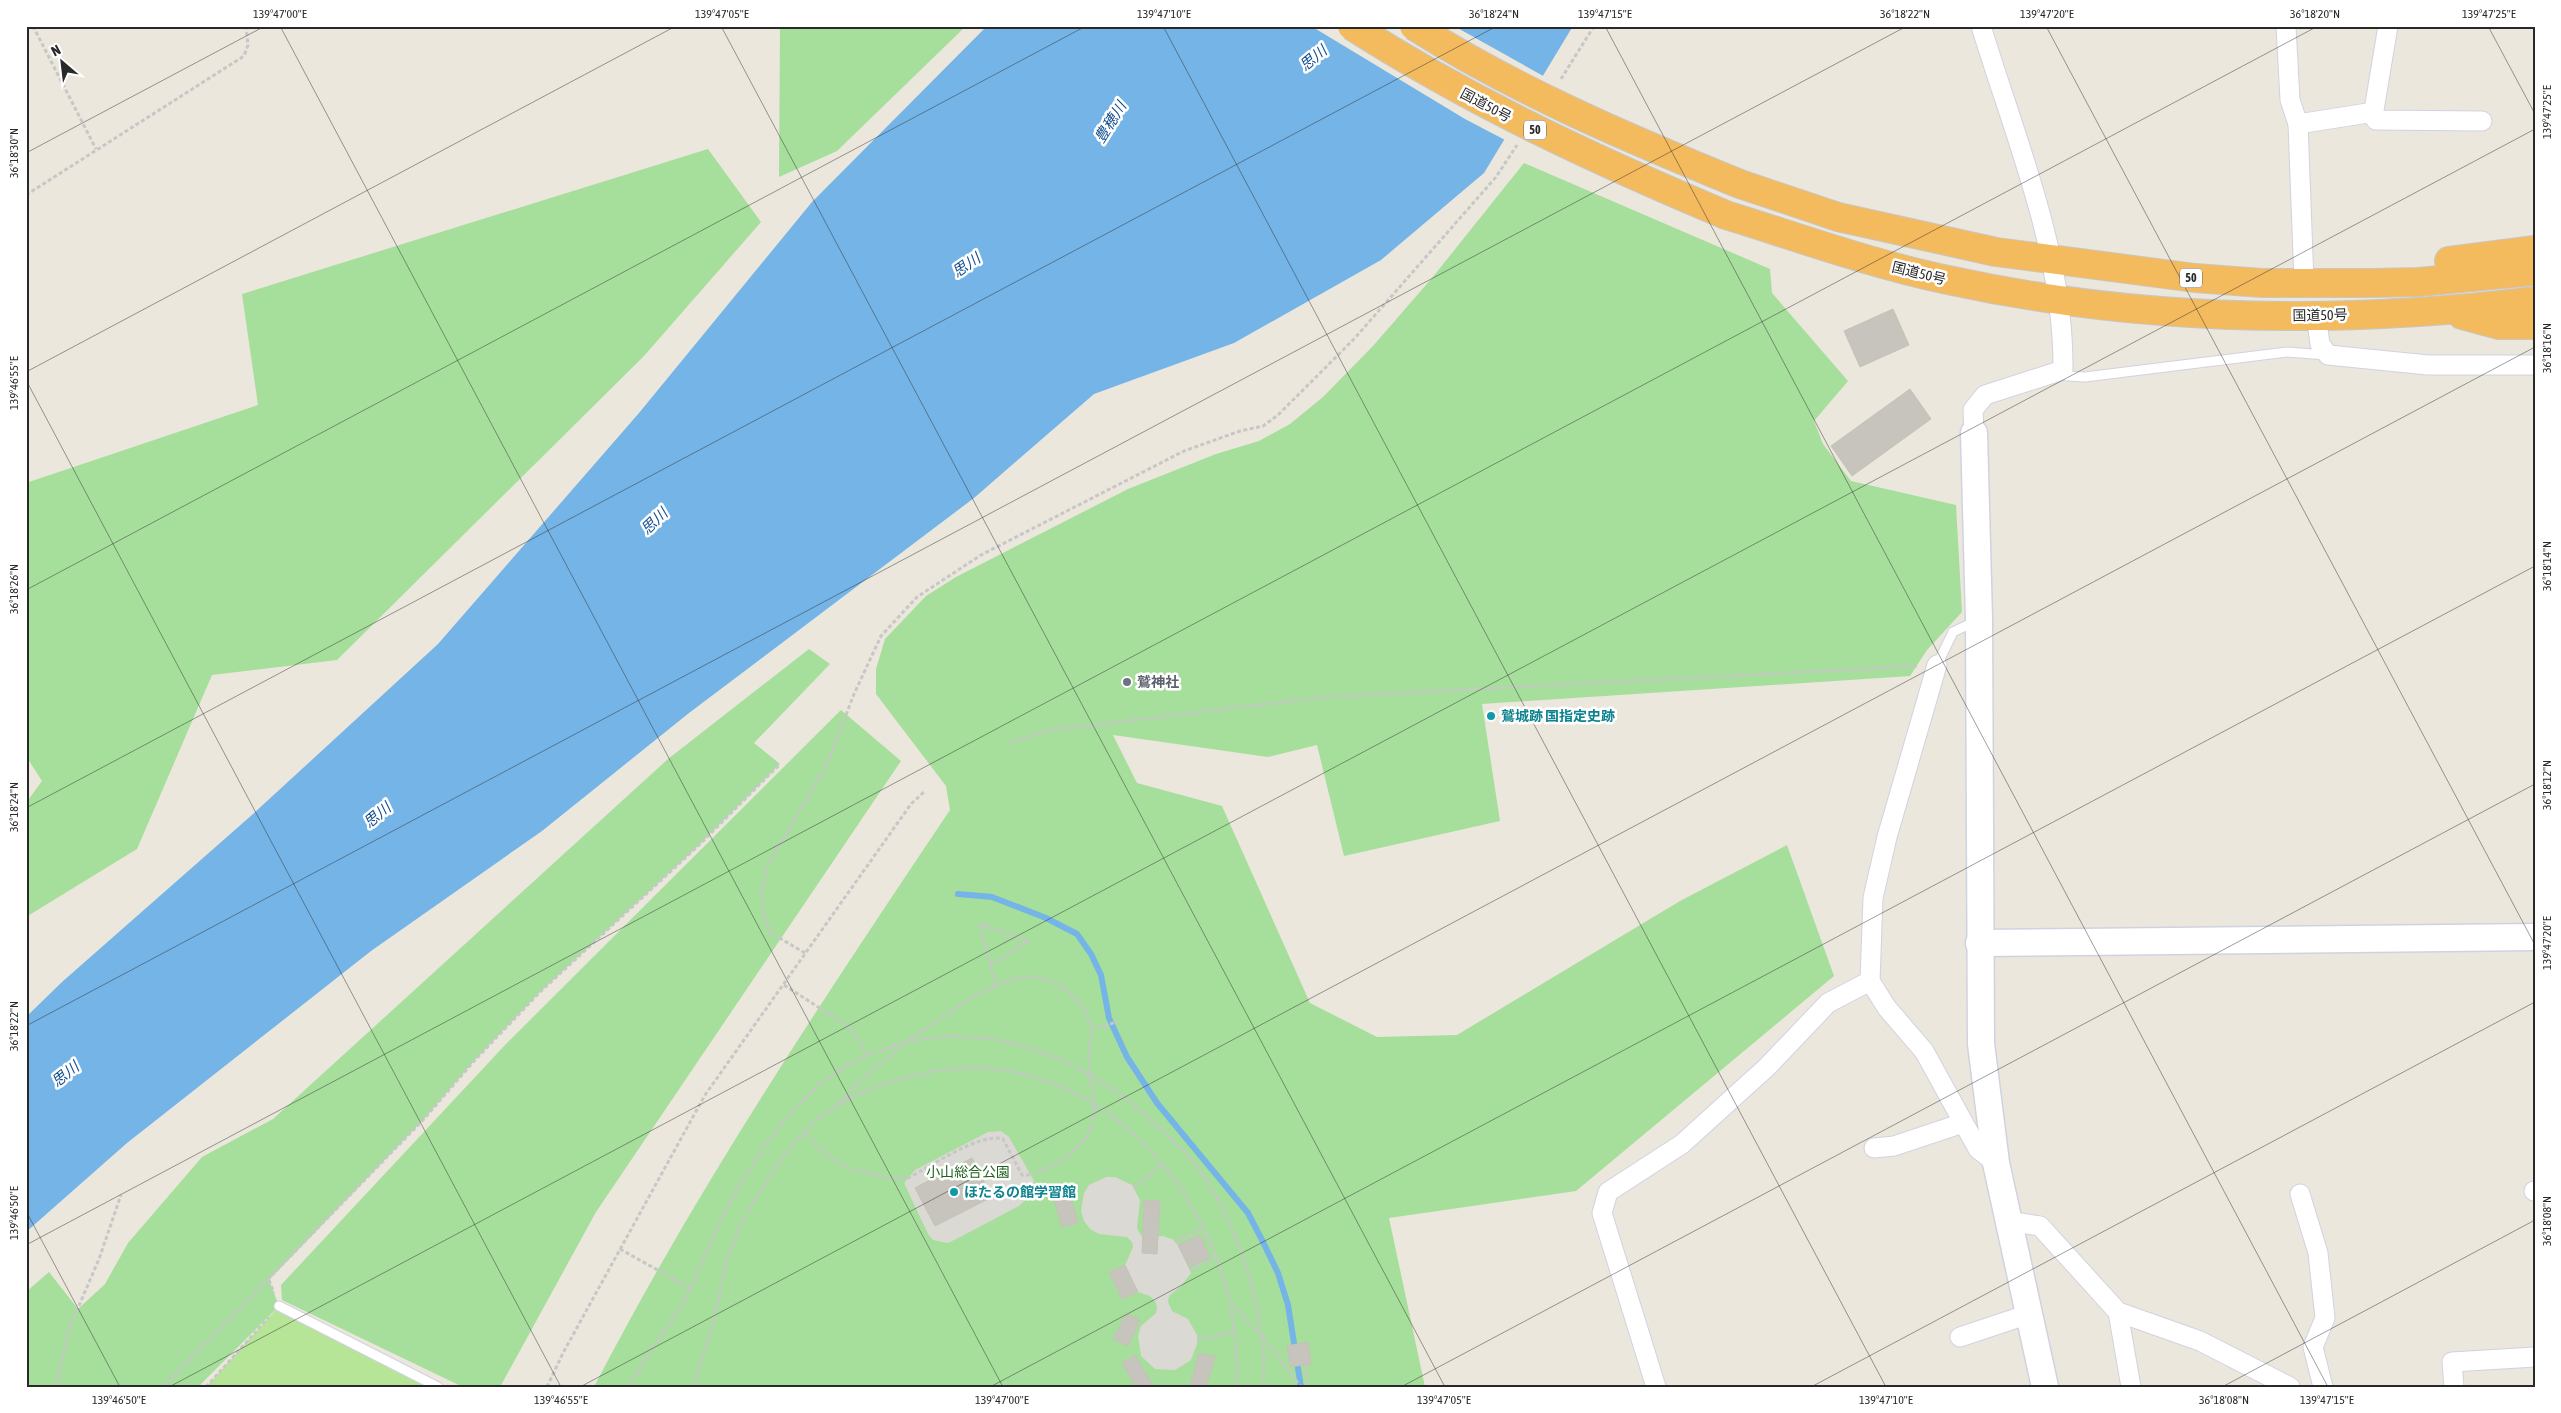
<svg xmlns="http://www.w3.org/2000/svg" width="2561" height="1413" viewBox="0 0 2561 1413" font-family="'Asap Condensed','Noto Sans JP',sans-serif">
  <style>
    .green { fill: #a6de9c }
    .pitch { fill: #b6e598 }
    .plaza { fill: #dbd9d3; fill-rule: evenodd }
    .water { fill: #75b4e7 }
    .pier { fill: #ebe7dc }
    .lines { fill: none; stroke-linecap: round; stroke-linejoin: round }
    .stream { stroke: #75b4e7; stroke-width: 6 }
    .building { fill: #c6c4bc; stroke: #c6c3b6 }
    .lane-casing { stroke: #d1d2e1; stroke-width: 11 }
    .street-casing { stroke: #d1d2e1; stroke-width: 21 }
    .secondary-casing { stroke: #d1d2e1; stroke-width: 29 }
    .highway-casing { stroke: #c7c7c7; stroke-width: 30 }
    .path { stroke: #c7c7c7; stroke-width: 3; stroke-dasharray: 4 2.5; stroke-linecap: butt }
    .lane { stroke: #fff; stroke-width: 9 }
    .street { stroke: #fff; stroke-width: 19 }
    .secondary { stroke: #fff; stroke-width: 26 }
    .highway { stroke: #f4ba5e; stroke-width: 28 }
    .highway-bridge-casing { stroke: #c7c7c7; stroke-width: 30; stroke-linecap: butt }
    .highway-bridge { stroke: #f4ba5e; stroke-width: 28 }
    .ticks { fill: none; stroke: #292929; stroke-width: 1; stroke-opacity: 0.45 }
    .worship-dot { fill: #6b7280; stroke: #fff; stroke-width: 2 }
    .culture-dot { fill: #0f9aa8; stroke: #fff; stroke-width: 2 }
    .labels { text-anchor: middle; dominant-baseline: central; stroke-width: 5; stroke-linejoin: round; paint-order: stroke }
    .shield { fill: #fff; stroke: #696969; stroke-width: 1 }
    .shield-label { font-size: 12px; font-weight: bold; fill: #292929 }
    .street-label { font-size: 14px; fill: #292929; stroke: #fff }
    .worship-label { font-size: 14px; font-weight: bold; fill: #5b616d; stroke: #fff; text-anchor: start }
    .culture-label { font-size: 14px; font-weight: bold; fill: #0d838f; stroke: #fff; text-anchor: start }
    .park-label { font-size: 14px; fill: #20621e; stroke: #fff }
    .water-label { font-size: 15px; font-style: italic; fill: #155091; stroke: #fff }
    .neatline { fill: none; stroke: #292929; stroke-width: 2 }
    .ticks-label { font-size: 12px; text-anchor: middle; fill: #292929 }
  </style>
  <rect width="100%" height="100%" fill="#ebe7dc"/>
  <g class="green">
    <path d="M780,26H966L837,151L779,177Z"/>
    <path d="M708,149L761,222L644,356L337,660L212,675L137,849L26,917V803L42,781L26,756V483L258,405L242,294Z"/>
    <path d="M1524,163L1770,269L1772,293L1848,381L1814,421L1823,444L1851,481L1956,505L1962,612L1927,650L1910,676L1482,704L1500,821L1344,856L1317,745L1268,757L1113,735L1137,783L1222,806L1310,1003L1377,1037L1457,1035L1680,901L1787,845L1834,976L1576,1191L1389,1218L1425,1387H594C698,1186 824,998 950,810L946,786L876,694V669L885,639L926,596L956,577L1128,489L1216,454L1259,441L1290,424L1323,397L1373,346L1432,278Z"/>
    <path d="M809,649L830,664L754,743L780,764L696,848L540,992L474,1061L424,1119L269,1280L279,1306L198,1387H26V1292L49,1272L78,1309L105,1284L128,1243L202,1157L273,1119L668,759Z"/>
    <path d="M841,710L901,761L596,1212L500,1387H463L282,1300L281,1285L506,1044Z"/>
  </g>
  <path class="pitch" d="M279,1306L438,1387H206Z"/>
  <g class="plaza">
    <path d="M1001,1131L1009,1137L1034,1181L1032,1194L1019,1206L964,1235L948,1243L933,1240L928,1234L904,1183L915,1170L988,1132ZM972,1158L992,1197L935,1226L915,1188Z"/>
    <path d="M1106,1177H1115L1132,1185L1140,1200L1137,1228L1140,1234L1144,1238L1163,1236L1172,1239L1178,1245L1191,1273L1181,1286L1169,1296L1168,1302L1172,1311L1188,1319L1197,1335V1344L1191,1360L1175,1370L1155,1369L1141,1356L1138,1336L1141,1326L1156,1313L1157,1307L1155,1301L1150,1296L1138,1292L1125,1265L1133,1247L1132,1242L1127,1237L1099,1234L1090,1229L1084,1221L1081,1211L1084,1193L1089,1185Z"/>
  </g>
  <path class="water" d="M987,26H1573L1484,173L1381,260L1234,343L1094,394L974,498L689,713L542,831L371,951L127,1143L26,1232V1017L62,982L253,814L438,644L639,413L812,202Z"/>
  <path class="pier" d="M1311,26H1454L1545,77L1507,141L1465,119Z"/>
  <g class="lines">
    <path class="stream" d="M958,894L992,897L1046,918L1077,934L1091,954L1101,975L1109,1018L1127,1057L1157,1103L1248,1213L1262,1240L1278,1273L1288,1305L1301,1387"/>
  </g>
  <g class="building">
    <path d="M1893,309L1909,345L1860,367L1844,331Z"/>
    <path d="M1910,389L1931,419L1852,476L1831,446Z"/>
    <path d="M972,1158L992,1197L935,1226L915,1188Z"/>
    <path d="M1067,1185L1078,1223L1062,1227L1051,1189Z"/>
    <path d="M1144,1200L1160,1201L1157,1254L1142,1253Z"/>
    <path d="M1200,1235L1210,1257L1189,1267L1178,1245Z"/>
    <path d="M1125,1265L1138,1292L1122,1299L1109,1272Z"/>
    <path d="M1126,1314L1140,1320L1128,1346L1113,1339Z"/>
    <path d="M1308,1342L1311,1364L1290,1367L1287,1346Z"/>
    <path d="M1199,1353L1215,1357L1206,1387H1190Z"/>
    <path d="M1135,1355L1154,1387H1136L1122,1363Z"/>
  </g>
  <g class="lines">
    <defs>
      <g id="lane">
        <path d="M2063,370L2068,376L2085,377L2287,352L2326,355"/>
        <path d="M1937,665L1953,632L1976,621"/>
        <path d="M279,1306L438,1387"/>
      </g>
      <g id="street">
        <path d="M2286,26L2290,100L2298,124L2304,282"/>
        <path d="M2388,26L2373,116L2376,120L2482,121"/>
        <path d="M2298,124L2374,112"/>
        <path d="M2316,315L2320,344L2328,355L2428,365H2535"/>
        <path d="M1974,433L1973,410L1985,395L2063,370C2064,251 2015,138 1981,26"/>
        <path d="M1937,665L1887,837L1873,898L1870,981L1887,1008L1924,1051L1978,1149L1996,1163"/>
        <path d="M1874,1148L1894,1146L1963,1123"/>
        <path d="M2534,1191H2535"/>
        <path d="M2300,1194L2318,1253L2325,1318L2313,1347L2323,1387"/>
        <path d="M2008,1221L2040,1226L2118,1312L2200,1341L2290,1387"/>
        <path d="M2118,1312L2131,1387"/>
        <path d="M1960,1337L2029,1314"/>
        <path d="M1656,1387L1602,1213L1608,1192L1682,1144L1767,1067L1828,1003L1870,981"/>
        <path d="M2454,1387L2452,1362L2535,1357"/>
      </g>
      <g id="secondary">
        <path d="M1974,433L1979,619L1981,1044L1996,1163L2045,1387"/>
        <path d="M1979,943L2535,937"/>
      </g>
      <g id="highway">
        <path d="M1740,184L1838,217L1996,252L2195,278L2262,283H2373L2419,282L2535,271"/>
        <path d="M1726,215C1800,238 1872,264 1948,280C2141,322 2339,325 2535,301"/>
        <path d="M2449,261L2535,250"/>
        <path d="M2462,315L2499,325H2535"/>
      </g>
    </defs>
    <use href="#lane" class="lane-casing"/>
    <use href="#street" class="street-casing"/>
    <use href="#secondary" class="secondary-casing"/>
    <use href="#highway" class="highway-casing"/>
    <g class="path">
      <path d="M33,26L96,149"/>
      <path d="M1561,79L1594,26"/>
      <path d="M26,195L244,56L248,45L246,26"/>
      <path d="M1010,742L1053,730L1324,697L1917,666"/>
      <path d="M805,953L771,933L765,920L761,895L767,867L828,762L854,694L881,636L917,597L981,555L1184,451L1240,431L1263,426L1278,415L1354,339L1496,177L1517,145"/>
      <path d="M990,965L1029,941L980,924L992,972L998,986"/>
      <path d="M784,985L852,1029L867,1056"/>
      <path d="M1091,1028L1108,1025L1118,1021"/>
      <path d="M841,1102L861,1080L904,1044"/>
      <path d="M805,1132C828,1158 838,1167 873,1174C885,1177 895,1179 908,1178C930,1167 980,1132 1003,1139L1022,1175C1036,1176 1044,1170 1056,1163C1108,1133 1092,1108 1089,1058C1088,1048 1093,1039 1091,1028C1085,999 1055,974 1025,977C990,980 940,1020 909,1040"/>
      <path d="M1134,1188L1163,1164"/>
      <path d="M1175,1242L1204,1227"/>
      <path d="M620,1249L690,1288"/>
      <path d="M1190,1270L1217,1257"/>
      <path d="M269,1280L274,1293"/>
      <path d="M1233,1305L1262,1336L1301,1387"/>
      <path d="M1197,1340L1236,1331"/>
      <path d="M1305,1365L1308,1387"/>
      <path d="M56,1387L69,1329L99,1259L121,1195"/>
      <path d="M163,1387L424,1119L474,1061L540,992L696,848L780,764"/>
      <path d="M206,1387L269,1317"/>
      <path d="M547,1387L563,1353L705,1095L911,804L925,791"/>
      <path d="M629,1387C636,1375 643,1363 650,1351C659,1337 671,1324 679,1309C696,1280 706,1250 721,1220C746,1170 789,1102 837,1072C945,1003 1068,1042 1155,1124C1170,1138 1186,1152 1198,1168C1238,1220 1269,1322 1263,1387"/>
      <path d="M693,1387C703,1357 712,1328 719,1297C722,1284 723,1269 728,1256C744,1210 785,1145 823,1115C848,1095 878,1086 908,1077C1093,1024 1249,1212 1236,1387"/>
    </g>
    <use href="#lane" class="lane"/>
    <use href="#street" class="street"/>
    <use href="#secondary" class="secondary"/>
    <use href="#highway" class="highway"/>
    <defs>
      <g id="highway-bridge">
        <path d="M1352,26C1473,103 1595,160 1726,215"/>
        <path d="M1414,26C1517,91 1627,138 1740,184"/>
      </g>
    </defs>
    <use href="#highway-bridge" class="highway-bridge-casing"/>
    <use href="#highway-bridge" class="highway-bridge"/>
  </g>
  <path class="ticks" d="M280,26L1003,1387M721,26L1445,1387M1163,26L1886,1387M1605,26L2328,1387M2046,26L2535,945M2488,26L2535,114M26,153L265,26M26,372L676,26M26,380L561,1387M26,590L1086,26M26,808L1497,26M26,1026L1907,26M26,1211L120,1387M26,1245L2318,26M169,1387L2535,129M580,1387L2535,347M990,1387L2535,566M1401,1387L2535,784M1811,1387L2535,1002M2222,1387L2535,1220"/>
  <circle class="worship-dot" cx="1127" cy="682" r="5"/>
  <g class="culture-dot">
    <circle cx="1491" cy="716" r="5"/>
    <circle cx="954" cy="1192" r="5"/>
  </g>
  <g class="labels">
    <g class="shield">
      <rect x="1524" y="120.5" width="22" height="19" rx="4"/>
      <rect x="2180" y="268.5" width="22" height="19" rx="4"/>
    </g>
    <g class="shield-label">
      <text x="1535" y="130">50</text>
      <text x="2191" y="278">50</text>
    </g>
    <g class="street-label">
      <text transform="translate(1486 105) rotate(28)">国道50号</text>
      <text transform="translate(1919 273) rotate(14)">国道50号</text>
      <text transform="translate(2320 315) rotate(-1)">国道50号</text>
    </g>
    <g class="worship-label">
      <text x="1137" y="682">鷲神社</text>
    </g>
    <g class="culture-label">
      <text x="1501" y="716">鷲城跡 国指定史跡</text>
      <text x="964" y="1192">ほたるの館学習館</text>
    </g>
    <g class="park-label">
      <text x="968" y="1172">小山総合公園</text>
    </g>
    <g class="water-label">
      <text transform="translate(1313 58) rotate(-40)">思川</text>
      <text transform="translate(1110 122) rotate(-58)">豊穂川</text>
      <text transform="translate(966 265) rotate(-35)">思川</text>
      <text transform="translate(654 521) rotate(-44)">思川</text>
      <text transform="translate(377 815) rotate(-40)">思川</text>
      <text transform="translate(65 1074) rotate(-39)">思川</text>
    </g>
  </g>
  <rect width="2561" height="1413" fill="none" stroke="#ffffff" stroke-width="55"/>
  <g transform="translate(62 62) rotate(332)" stroke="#ffffff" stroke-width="4" paint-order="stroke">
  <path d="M0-4L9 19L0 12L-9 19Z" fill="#292929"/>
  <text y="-8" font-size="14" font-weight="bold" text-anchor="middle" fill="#292929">N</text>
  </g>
  <rect x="28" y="28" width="2506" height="1358" class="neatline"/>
  <g class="ticks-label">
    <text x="280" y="18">139°47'00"E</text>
    <text x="722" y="18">139°47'05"E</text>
    <text x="1164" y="18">139°47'10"E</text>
    <text x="1494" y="18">36°18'24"N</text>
    <text x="1605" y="18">139°47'15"E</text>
    <text x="1905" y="18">36°18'22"N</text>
    <text x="2047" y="18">139°47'20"E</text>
    <text x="2315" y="18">36°18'20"N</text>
    <text x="2489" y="18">139°47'25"E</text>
    <text transform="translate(2547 112) rotate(-90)" y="4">139°47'25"E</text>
    <text transform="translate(14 153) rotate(-90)" y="4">36°18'30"N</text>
    <text transform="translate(2547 348) rotate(-90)" y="4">36°18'16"N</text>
    <text transform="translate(14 383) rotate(-90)" y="4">139°46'55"E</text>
    <text transform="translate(2547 566) rotate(-90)" y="4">36°18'14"N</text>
    <text transform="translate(14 589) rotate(-90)" y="4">36°18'26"N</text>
    <text transform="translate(2547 785) rotate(-90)" y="4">36°18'12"N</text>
    <text transform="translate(14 807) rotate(-90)" y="4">36°18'24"N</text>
    <text transform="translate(2547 943) rotate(-90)" y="4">139°47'20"E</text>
    <text transform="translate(14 1026) rotate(-90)" y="4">36°18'22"N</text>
    <text transform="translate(14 1213) rotate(-90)" y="4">139°46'50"E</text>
    <text transform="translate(2547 1221) rotate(-90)" y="4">36°18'08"N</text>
    <text x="119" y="1404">139°46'50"E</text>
    <text x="561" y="1404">139°46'55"E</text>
    <text x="1002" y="1404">139°47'00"E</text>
    <text x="1444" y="1404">139°47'05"E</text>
    <text x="1886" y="1404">139°47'10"E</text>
    <text x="2224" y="1404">36°18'08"N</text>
    <text x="2327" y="1404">139°47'15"E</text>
  </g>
</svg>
